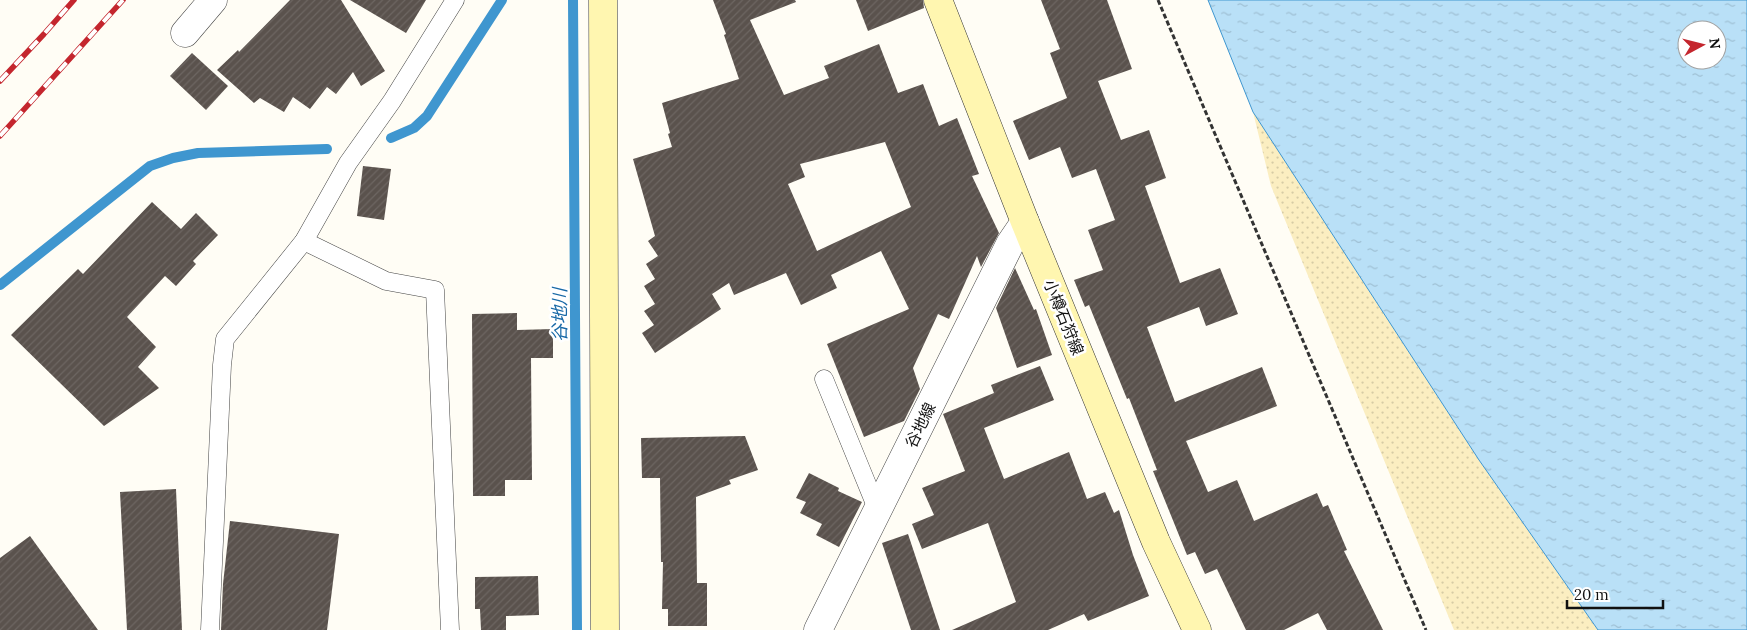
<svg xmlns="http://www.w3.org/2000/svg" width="1747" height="630" viewBox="0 0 1747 630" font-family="Lora,'Noto Sans JP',serif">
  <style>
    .sand { fill: url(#sand-dots) }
    .water { fill: url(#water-ripples); stroke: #3f96cf; fill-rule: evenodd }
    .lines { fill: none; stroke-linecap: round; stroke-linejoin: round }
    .stream { stroke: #3f96cf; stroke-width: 10 }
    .building { fill: url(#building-hatch); fill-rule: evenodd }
    .lane-casing { stroke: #444; stroke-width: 19 }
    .street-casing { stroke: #444; stroke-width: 29 }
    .secondary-casing { stroke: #333; stroke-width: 29 }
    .path { stroke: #333; stroke-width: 3; stroke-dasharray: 5 2.5; stroke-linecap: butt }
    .lane { stroke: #fff; stroke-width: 18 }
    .street { stroke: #fff; stroke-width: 28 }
    .secondary { stroke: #fff6b0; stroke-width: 28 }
    .rail-casing { stroke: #c4262e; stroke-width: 5.5 }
    .rail { stroke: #fff; stroke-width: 4; stroke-dasharray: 11; stroke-linecap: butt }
    .labels { text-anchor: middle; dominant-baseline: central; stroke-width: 5; stroke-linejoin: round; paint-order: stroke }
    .street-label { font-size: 16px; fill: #111; stroke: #fff }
    .water-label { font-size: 18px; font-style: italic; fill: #1768a6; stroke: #fff }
  </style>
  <defs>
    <pattern id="sand-dots" width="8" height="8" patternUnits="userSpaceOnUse" patternTransform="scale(1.25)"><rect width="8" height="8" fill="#fbeec1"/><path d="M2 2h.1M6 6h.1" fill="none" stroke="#d6cba5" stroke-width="1.8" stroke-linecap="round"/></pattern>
    <pattern id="water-ripples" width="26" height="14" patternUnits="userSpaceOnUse" patternTransform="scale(1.25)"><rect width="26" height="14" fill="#b9e0f7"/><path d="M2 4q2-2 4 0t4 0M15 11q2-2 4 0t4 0" fill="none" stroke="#9ebfd3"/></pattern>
    <pattern id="building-hatch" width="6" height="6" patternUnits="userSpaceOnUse" patternTransform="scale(1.25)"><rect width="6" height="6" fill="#5a524d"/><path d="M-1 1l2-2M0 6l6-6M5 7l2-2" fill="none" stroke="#6d6662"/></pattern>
  </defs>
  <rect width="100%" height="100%" fill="#fffdf5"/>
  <path class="sand" d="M1253,112L1479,460L1598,630H1454L1271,186Z"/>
  <path class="water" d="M1208,0H1747V630H1598L1479,460L1253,112ZM1687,30H1717V60H1687Z"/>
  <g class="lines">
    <g class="stream">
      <path d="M573,0L577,630"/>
      <path d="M391,138L414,128L427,116L502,0"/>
      <path d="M0,285L150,166L173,158L198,153L327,149"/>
    </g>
  </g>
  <g class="building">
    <path d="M290,0H341L385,71L361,86L353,72L336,94L327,87L310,109L293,97L284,112L260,98L254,103L217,70L238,50L239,52Z"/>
    <path d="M350,0H426L406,33Z"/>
    <path d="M713,0H795L796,2L750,20L784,95L829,78L824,66L879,44L898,93L923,84L939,126L957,118L979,174L972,176L999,233L981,267L977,256L949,319L938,314L913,368L920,389L904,421L864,437L827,344L909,309L881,251L831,275L837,288L801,305L786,273L734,295L729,283L712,294L721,309L655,353L642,333L654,325L644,311L655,304L644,286L655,279L646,264L658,256L648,241L655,236L633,159L672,147L668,134L670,133L662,103L739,79L724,35L726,34ZM885,142L911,207L817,251L788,184L805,177L800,164Z"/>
    <path d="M856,0H923L924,8L868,31Z"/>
    <path d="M1041,0H1107L1132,69L1098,81L1121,140L1149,130L1166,178L1145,186L1180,283L1220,268L1238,314L1206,326L1199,307L1147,327L1175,402L1262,367L1277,406L1186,441L1208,492L1237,480L1254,521L1317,493L1323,507L1328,505L1347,550L1344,551L1383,630H1327L1318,613L1284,630H1246L1217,569L1205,574L1195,552L1187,555L1153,471L1157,470L1129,398L1127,399L1089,305L1085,307L1074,280L1103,270L1088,230L1115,220L1096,169L1072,178L1060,147L1029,160L1013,121L1067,98L1050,53L1060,49Z"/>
    <path d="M192,53L228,86L206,110L170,76Z"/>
    <path d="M363,166L391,169L384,220L357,216Z"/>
    <path d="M152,202L181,229L196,213L218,235L193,261L196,264L176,286L165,276L127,317L156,347L138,367L159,388L104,426L11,335L78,269L83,274Z"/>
    <path d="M1015,268L1034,310L1036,309L1052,355L1017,368L996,308Z"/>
    <path d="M517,313V330L553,329V358H531L532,480H505V496H473L472,314Z"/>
    <path d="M1040,366L1054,400L984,428L1004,479L1069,452L1087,499L1105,492L1114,513L1119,510L1133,555L1149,596L1088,621L1084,614L1048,630H952L1016,602L988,523L922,549L912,524L934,515L922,488L965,471L943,414L994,393L991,385Z"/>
    <path d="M745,436L758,470L729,480L731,484L696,497L697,583H707V626H668V609H662L663,562H661L660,478H642L641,438Z"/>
    <path d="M809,473L839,488L838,491L862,502L839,547L816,535L822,524L800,513L806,502L796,498Z"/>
    <path d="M176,489L182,630H127L120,492Z"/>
    <path d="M230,521L339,534L327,630H221L223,584Z"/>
    <path d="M908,534L940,630H911L882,543Z"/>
    <path d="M30,536L98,630H0V558Z"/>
    <path d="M538,576L539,615L506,616V630H481L480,609H475V577Z"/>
  </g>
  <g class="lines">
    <defs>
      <g id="lane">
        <path d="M304,241L386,281L435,290L450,630"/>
        <path d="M824,379L878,511"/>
        <path d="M210,630L222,365L225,339L304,241L348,163L392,101L455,0"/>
      </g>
      <g id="street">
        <path d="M185,33L213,0"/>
        <path d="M818,630L1010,244L1025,222"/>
      </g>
      <g id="secondary">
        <path d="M603,0L605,630"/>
        <path d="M938,0L1025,222L1156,542L1197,630"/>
      </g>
    </defs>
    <use href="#lane" class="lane-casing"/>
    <use href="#street" class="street-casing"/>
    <use href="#secondary" class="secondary-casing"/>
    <path class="path" d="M1158,0L1426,630"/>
    <use href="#lane" class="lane"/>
    <use href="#street" class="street"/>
    <use href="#secondary" class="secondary"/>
    <defs>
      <g id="rail">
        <path d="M0,81L44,34L74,0"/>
        <path d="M0,136L123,0"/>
      </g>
    </defs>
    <use href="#rail" class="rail-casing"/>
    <use href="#rail" class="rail"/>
  </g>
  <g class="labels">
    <g class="street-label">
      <text transform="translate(1064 317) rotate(68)">小樽石狩線</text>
      <text transform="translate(920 425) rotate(-64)">谷地線</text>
    </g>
    <g class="water-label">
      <text transform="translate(559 315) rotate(-90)">谷地川</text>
    </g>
  </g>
  <g transform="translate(1702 45) rotate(83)"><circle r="24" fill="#ffffff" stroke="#a0a0a0"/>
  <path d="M0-4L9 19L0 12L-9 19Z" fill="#c4262e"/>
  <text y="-8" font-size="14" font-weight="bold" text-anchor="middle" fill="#111111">N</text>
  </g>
  <path d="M1567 600v8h96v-8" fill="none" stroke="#111111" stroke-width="2.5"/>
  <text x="1574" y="600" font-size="15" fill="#111111" stroke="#ffffff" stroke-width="4" paint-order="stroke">20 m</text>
</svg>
